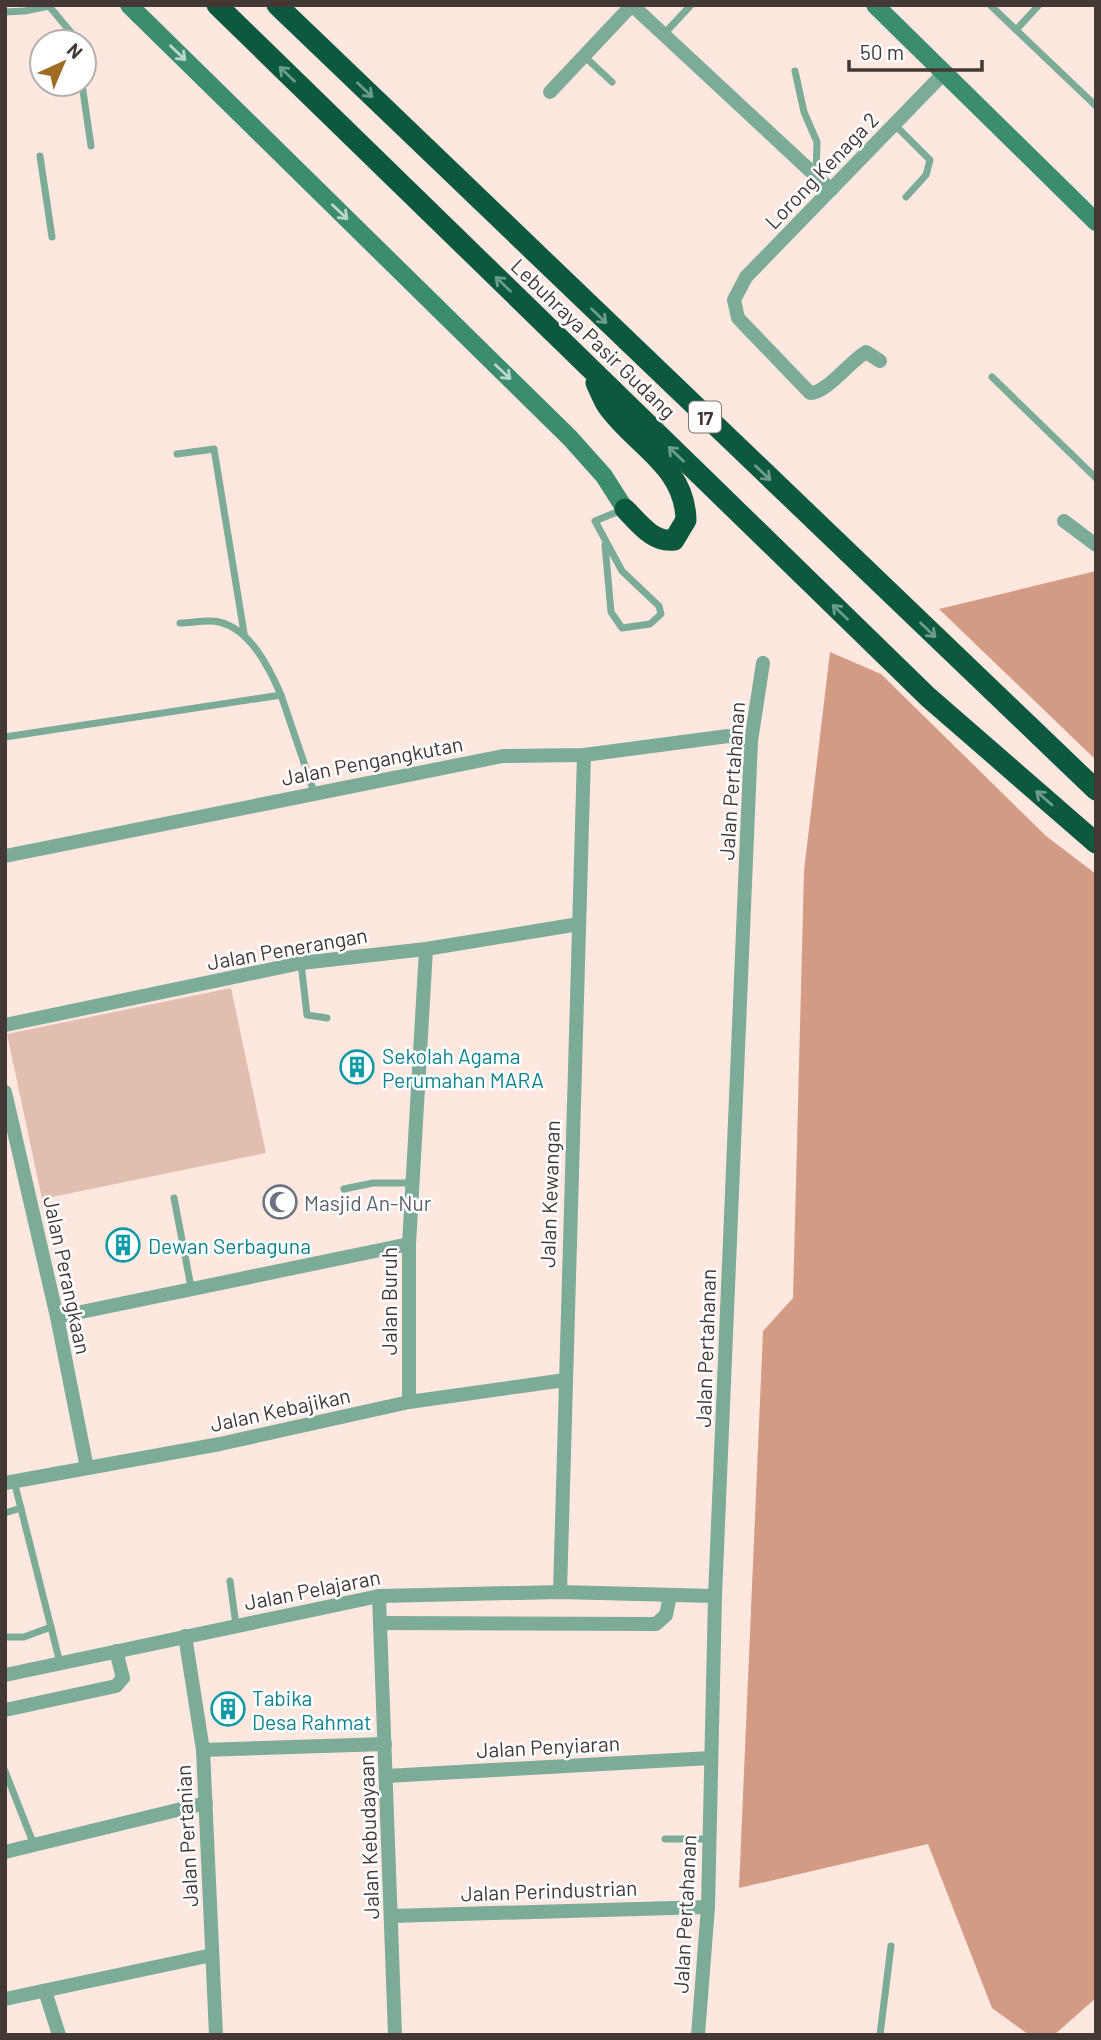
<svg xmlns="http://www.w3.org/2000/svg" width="1101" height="2040" viewBox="0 0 1101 2040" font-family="Barlow,sans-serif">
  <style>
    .green { fill: #e1beaf }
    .forest { fill: #d49b84 }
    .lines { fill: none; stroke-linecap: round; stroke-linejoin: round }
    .lane { stroke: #7cac97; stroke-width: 7 }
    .street { stroke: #7cac97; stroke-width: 14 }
    .secondary { stroke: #3c8c6e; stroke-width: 18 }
    .highway { stroke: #0c5940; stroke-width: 21 }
    .oneway { stroke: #bbd7cc }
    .oneway2 { stroke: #6d9b8c }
    .labels { text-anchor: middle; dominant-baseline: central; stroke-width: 5; stroke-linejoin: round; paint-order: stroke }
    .shield { fill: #fff; stroke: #7b7471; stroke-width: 2 }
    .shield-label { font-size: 19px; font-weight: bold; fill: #433834 }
    .street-label { font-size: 21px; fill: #433834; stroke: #fff }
    .culture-label { font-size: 21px; fill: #0d838f; stroke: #fff; text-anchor: start }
    .worship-label { font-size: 21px; fill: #5b616d; stroke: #fff; text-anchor: start }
  </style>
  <rect width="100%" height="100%" fill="#fee7de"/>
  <path class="green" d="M231,988L266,1153L42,1199L7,1034Z"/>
  <g class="forest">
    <path d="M1096,571V760L939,609Z"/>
    <path d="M830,652L881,674L1046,836L1096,874V1998L1054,2035H1029L992,2008L928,1844L739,1888L763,1331L793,1298L804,871Z"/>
  </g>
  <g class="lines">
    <g class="lane">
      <path d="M990,5L1096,106"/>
      <path d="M5,12L25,11L49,6L74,36L75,42"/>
      <path d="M1016,30L1039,5"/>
      <path d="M665,33L691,5"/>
      <path d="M584,56L612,82"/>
      <path d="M795,71L804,112L817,142L816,175"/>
      <path d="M82,84L91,146"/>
      <path d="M894,124L930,160L926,175L906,197"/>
      <path d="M40,156L52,237"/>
      <path d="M992,377L1096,478"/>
      <path d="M177,454L214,449L244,633"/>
      <path d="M605,545L611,612L622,628L650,624L661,614L659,606L622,571L595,521L624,509"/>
      <path d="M281,695L314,792"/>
      <path d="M5,737L281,695C269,667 250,629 219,622C208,619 192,623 180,623"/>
      <path d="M301,963L307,1015L327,1018"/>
      <path d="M344,1189L373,1183H413"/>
      <path d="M174,1198L191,1287"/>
      <path d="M14,1481L60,1663"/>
      <path d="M5,1513L21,1508"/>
      <path d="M230,1581L236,1625"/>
      <path d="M5,1637H24L51,1627"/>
      <path d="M5,1771L34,1845"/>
      <path d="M665,1839H709"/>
      <path d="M880,2035L891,1946"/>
    </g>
    <g class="street">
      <path d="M632,5L831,190"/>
      <path d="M550,92L632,5"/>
      <path d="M880,361L866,352C849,362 827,393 810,393L738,318L734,300L746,277L944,73"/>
      <path d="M1064,521L1096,545"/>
      <path d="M5,856L503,756L584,755L728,736L751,741"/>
      <path d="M5,1025L301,963L426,949L579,924"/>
      <path d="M5,1092L57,1317L87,1468"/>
      <path d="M57,1317L409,1244"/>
      <path d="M409,1402V1244L426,949"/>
      <path d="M5,1483L220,1444L409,1402L565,1380"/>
      <path d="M560,1592L584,755"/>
      <path d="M379,1596L395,2035"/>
      <path d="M380,1623L656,1624L666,1615L670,1596"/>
      <path d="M185,1636L203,1750L216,2035"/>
      <path d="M5,1675L379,1596L560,1592L715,1596"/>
      <path d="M5,1710L116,1686L123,1678L116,1651"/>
      <path d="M203,1750L385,1744"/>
      <path d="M386,1776L711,1758"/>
      <path d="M5,1852L206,1803"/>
      <path d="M391,1916L708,1907"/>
      <path d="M45,1991L59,2035"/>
      <path d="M5,1999L212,1955"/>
      <path d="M698,2035L708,1907L715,1596L751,741L763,663"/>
    </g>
    <g class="secondary">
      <path d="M129,5L570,438L604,476L625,509"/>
      <path d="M875,5L1096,222"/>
    </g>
    <g class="highway">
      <path d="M217,5L928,697L1096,843"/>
      <path d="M277,5L1096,790"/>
      <path d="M596,383C600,391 603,400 608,407C636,446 685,466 686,520L674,540C653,543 639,523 625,509"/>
    </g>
  </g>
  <defs><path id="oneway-shaft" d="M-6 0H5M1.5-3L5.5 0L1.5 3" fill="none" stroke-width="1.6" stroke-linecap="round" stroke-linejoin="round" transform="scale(1.75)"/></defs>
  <g class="oneway">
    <use href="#oneway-shaft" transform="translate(178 53) rotate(44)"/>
    <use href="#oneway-shaft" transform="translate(340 212) rotate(44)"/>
    <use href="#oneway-shaft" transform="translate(503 372) rotate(44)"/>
  </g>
  <g class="oneway2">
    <use href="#oneway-shaft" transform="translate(287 74) rotate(-136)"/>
    <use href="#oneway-shaft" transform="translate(365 90) rotate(44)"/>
    <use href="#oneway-shaft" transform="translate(503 284) rotate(-136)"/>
    <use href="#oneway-shaft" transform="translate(599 316) rotate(44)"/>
    <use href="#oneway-shaft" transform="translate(676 454) rotate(-136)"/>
    <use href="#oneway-shaft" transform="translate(763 473) rotate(44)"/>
    <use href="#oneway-shaft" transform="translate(840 612) rotate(-136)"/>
    <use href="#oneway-shaft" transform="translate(928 630) rotate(44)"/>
    <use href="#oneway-shaft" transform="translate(1044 798) rotate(-139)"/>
  </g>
  <defs>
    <symbol id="building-ring" viewBox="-11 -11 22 22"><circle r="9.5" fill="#fff" stroke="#0f9aa8" stroke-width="1.5"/><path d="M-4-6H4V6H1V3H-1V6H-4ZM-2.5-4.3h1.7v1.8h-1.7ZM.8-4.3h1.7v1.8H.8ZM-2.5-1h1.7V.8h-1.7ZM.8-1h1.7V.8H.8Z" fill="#0f9aa8"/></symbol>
    <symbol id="mosque-ring" viewBox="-11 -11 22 22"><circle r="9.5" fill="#fff" stroke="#6b7280" stroke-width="1.5"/><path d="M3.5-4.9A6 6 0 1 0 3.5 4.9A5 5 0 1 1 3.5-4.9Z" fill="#6b7280"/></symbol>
  </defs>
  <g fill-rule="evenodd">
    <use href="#building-ring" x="338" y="1048" width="38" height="38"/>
    <use href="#mosque-ring" x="261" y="1183" width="38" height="38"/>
    <use href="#building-ring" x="104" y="1226" width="38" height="38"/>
    <use href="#building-ring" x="209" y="1690" width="38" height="38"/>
  </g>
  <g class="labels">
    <rect class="shield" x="689" y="401.5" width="32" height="31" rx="5"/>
    <g class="shield-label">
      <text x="705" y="417">17</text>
    </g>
    <g class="street-label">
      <text transform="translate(821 170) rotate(-46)">Lorong Kenaga 2</text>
      <text transform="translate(594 338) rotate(44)">Lebuhraya Pasir Gudang</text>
      <text transform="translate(372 760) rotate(-11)">Jalan Pengangkutan</text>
      <text transform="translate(731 781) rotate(-86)">Jalan Pertahanan</text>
      <text transform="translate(287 948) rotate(-10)">Jalan Penerangan</text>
      <text transform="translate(549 1194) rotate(-88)">Jalan Kewangan</text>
      <text transform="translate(68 1275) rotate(78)">Jalan Perangkaan</text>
      <text transform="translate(388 1301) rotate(-90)">Jalan Buruh</text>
      <text transform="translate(705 1348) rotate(-88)">Jalan Pertahanan</text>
      <text transform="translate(280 1409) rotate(-12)">Jalan Kebajikan</text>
      <text transform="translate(312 1589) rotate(-11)">Jalan Pelajaran</text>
      <text transform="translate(548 1746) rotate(-3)">Jalan Penyiaran</text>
      <text transform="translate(186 1836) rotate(-93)">Jalan Pertanian</text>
      <text transform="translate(368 1837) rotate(-92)">Jalan Kebudayaan</text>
      <text transform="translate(549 1890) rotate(-2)">Jalan Perindustrian</text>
      <text transform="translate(684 1914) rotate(-87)">Jalan Pertahanan</text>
    </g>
    <g class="culture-label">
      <text x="382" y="1055">Sekolah Agama<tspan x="382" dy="24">Perumahan MARA</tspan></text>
      <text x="148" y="1245">Dewan Serbaguna</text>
      <text x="252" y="1697">Tabika<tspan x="252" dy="24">Desa Rahmat</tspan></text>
    </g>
    <g class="worship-label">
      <text x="304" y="1202">Masjid An-Nur</text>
    </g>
  </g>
  <rect width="1101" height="2040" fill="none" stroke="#433834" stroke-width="14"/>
  <g transform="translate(63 63) rotate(44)"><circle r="33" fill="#ffffff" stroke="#b4afae" stroke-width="2"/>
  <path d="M0-5L12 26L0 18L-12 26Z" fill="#a06b24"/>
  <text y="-10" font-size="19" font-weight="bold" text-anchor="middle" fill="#433834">N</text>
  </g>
  <path d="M849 60v10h133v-10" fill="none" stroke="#433834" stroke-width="3.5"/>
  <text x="860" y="60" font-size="21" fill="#433834" stroke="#ffffff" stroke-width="5" paint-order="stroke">50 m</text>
</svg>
